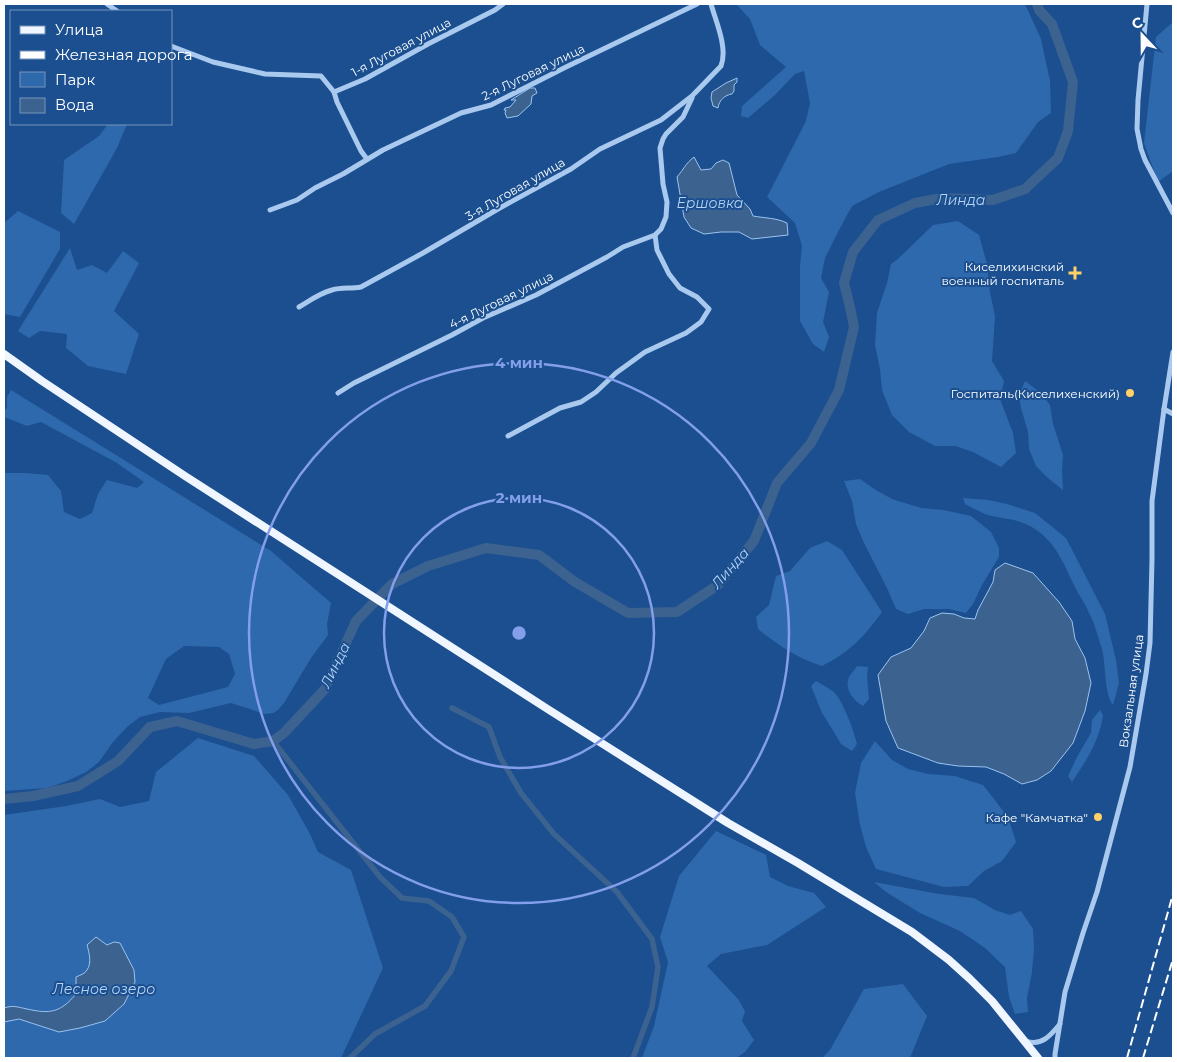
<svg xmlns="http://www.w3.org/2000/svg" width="1177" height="1062" viewBox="0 0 1177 1062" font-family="Montserrat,sans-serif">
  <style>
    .green { fill: #2e69ad; fill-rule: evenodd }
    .water { fill: #3c6290; stroke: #9cc4f0 }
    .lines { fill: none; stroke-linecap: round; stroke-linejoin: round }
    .canal { stroke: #3c6290; stroke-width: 5.5 }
    .river { stroke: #3c6290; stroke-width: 10 }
    .street { stroke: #a9c9ee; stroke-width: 5 }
    .primary { stroke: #f0f6ff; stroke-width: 8 }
    .rail { stroke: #fff; stroke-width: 2; stroke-dasharray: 9 4; stroke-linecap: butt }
    .ring { fill: none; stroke: #839eea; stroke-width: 2.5 }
    .poi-dot { fill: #ffd166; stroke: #1b4f8f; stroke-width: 2 }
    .labels { text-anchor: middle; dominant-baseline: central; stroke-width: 4; stroke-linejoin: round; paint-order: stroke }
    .street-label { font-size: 12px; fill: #fff; stroke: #1b4f8f }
    .poi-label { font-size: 12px; fill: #fff; stroke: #1b4f8f; text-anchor: end }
    .water-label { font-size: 14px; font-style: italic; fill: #b5d3f5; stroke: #1b4f8f }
    .centre { fill: #839eea; stroke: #1b4f8f; stroke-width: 2.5 }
    .ring-label { font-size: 15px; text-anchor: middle; font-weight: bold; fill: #839eea; stroke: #1b4f8f; stroke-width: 4; stroke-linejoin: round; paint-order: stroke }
  </style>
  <rect width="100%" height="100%" fill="#1b4f8f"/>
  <g class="green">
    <path d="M736,4H1025L1041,39L1050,81L1051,113L1038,122L1016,153L998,157L949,164L879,192L852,206L839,230L825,258L821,278L829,292L823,322L829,337L824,352L813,344L800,321V266L802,246L795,223L767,197L806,121L810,103L804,71L795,74L775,95L748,118L741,116L742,106L786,67L760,45L750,19Z"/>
    <path d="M1173,22V171L1158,182L1144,143L1156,37Z"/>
    <path d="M108,124H127L117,148L74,224L61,213L64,160L99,136Z"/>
    <path d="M18,211L60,232V249L20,317L4,314V223Z"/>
    <path d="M958,221L979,235L987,264L990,292L995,316L992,361L1004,381L1000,399L1013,433L1016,453L1001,467L973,452L955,446H935L909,432L892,415L882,390L880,369L875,345L877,313L887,283L891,264L899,258L933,225Z"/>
    <path d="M70,248L77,270L92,265L107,273L123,251L139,263L114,311L139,334L126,374L88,366L66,348L67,334L40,331L29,338L18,331Z"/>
    <path d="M1025,381L1041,393L1050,405L1053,424L1063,455L1062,471L1063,490L1048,478L1036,466L1029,449L1028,432L1021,408L1019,396Z"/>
    <path d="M11,390L271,551L331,603L327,624L328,635L311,658L284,703L278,710L273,713L265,714L231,703L189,713L160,712L140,717L128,726L113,742L99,762L86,772L67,781L47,788L4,791V473H25L48,475L61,491L64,512L80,519L92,513L98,494L107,480L137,488L144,482L117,463L41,422L27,426L4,417V411L7,408V397ZM184,646L219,647L229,654L235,674L228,687L159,705L148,698L166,659Z"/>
    <path d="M860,479L876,490L892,499L921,508L943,510L971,516L991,532L999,548V557L982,585L973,604L966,613L949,609H924L908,614L896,609L887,588L864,543L856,524L852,501L844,481Z"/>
    <path d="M963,498L988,500L1007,504L1035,513L1066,538L1105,614L1116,660L1119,683L1113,705C1104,694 1106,664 1102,649C1098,637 1095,624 1089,613C1086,605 1080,597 1076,589C1064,565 1056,540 1030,526C1016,518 999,519 985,514C978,511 971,507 965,504Z"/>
    <path d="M827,541L842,550L882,612C864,637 850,652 822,666C797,658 778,645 758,629L756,617L769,605L776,576L790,571L810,548Z"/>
    <path d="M857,666L868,667L867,677L869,699L863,706C853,700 844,689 849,677C851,673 855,670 857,666Z"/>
    <path d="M816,681C822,685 829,688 834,692C843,701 854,731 857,744L852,751L841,744L832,729L822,713L811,686Z"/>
    <path d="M1100,710L1103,715C1100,740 1086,761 1072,782L1068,776L1078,755L1091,733L1092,720Z"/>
    <path d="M198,738L254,756L288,795L310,834L318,852L351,870L383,968L341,1058H4V1021L19,1019L59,1032L80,1028L105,1021L124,1004L134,970L130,962L121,958L90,978L68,1004L54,1012L32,1010L12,1006L4,1008V815L66,806L100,799L120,807L149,801L156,772Z"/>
    <path d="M875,741L892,760L908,769L928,774L955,776L983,785L1008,817L1016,842L1002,861L984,871L968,886L944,887L876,869L866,847L860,825L855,793L861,763Z"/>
    <path d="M716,831L766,855L770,877L788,886L814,893L826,907L767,945L721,954L707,966L738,999L745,1011L742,1021L754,1040L745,1052L736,1058H642L654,1026L668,962L660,937L679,876Z"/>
    <path d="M874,882L939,894L974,898L995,910L1010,915L1021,911L1033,929L1034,949L1032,972L1027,998L1028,1012L1015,1014L1009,997L1005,967L985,948L960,931L920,913L886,892Z"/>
    <path d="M903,984L927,1016L910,1058H822L830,1050L864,989Z"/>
  </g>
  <g class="water">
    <path d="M737,78V82L734,85V91L732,94C725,95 719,100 718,108L713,106L711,98L712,92L726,83Z"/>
    <path d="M530,88H535L537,93L532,96L531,104L518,116L507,118L505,113L506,110H504L505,108L510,107L516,100H511Z"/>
    <path d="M694,157L701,170L711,169L716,163L723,160L729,163L737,195L750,209L753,216C764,218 777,218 787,223L788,235L752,239L739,232H721L704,234L691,228L684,217L677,177C684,169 685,164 694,157Z"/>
    <path d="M1005,563L1033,573L1059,602L1072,621L1075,639L1085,658L1091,683L1085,711L1073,743L1051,771L1037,780L1022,784L1004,774L986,767L958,766L938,763L898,748L886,721L878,675L891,657L911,648L924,631L930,618L942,613L954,614L964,618L975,619L978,610L993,582L995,570Z"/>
    <path d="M96,937L107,945L114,942L120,943L134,970L135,982L124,1004L105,1021L80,1028L59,1032L19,1019L4,1022V1008C13,1005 17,1007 27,1009C50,1014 60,1013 76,994V977C80,975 85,974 87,970C92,963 89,952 87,945Z"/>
  </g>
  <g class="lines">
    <g class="canal">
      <path d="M452,708L489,727L500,757L521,793L554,834L617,892L652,939L658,967L652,1007L633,1058"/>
      <path d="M273,741L380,877L402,898L429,901L452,917L464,937L451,971L425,1006L375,1034L350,1058"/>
    </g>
    <path class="river" d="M4,799L33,796L78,786L118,761L150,727L177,721L254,744L273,741L284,733L325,689L356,621L392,584L428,566L486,548L539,555L575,582L628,613L677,612L718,585L754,541L777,483L811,443L839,390L854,327L850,307L844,283L853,252L878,220L915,203L942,198L993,200L1025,189L1058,158L1068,131L1073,82L1052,24L1039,10L1037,4"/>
    <g class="street">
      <path d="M107,4L117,11"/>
      <path d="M1147,4L1138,100L1137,129L1141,149L1145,160L1173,213"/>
      <path d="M171,46L213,62L265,74L321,76L334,92L337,102L361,151L367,159"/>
      <path d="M334,92L365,79L428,44L495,10L503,4"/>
      <path d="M270,210L297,200L315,188L343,174L383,150L461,113L491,105L566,67L697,4"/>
      <path d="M299,307C309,301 320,293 332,290C342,287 350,289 361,287L423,253L498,209L571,169L600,149L661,120L692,96L721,66C728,48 716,22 711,4"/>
      <path d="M338,393L354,383L452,335L483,318L536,295L607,257L623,247L655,235L661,229L666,217L667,202L663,184L660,148L663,139L666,134L683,117L692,98"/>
      <path d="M1164,409L1173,414"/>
      <path d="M508,436L560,408L581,402L596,392L616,373L645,352L686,333L701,322L709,309L697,297L680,288L669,274L657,250L655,235"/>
      <path d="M1026,1041C1041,1047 1051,1035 1060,1024"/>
      <path d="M1055,1058V1054L1065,992L1083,933L1097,892L1130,767L1146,674L1150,643L1152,559V501L1164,409L1173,352"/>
    </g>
    <path class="primary" d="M4,354L42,381L185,476L546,708L728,823L798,863L912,932L949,960L970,979L992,1001L1038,1058"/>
    <g class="rail">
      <path d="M1127,1058L1173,894"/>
      <path d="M1143,1058L1173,959"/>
    </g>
  </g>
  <g class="ring">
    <circle cx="519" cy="633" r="135"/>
    <circle cx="519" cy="633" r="270"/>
  </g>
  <g class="poi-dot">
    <path d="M1072.5 265.5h5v5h5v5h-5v5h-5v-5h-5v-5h5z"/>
    <circle cx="1130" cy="393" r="5"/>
    <circle cx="1098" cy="817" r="5"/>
  </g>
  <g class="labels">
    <g class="street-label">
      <text transform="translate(401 47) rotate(-28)">1-я Луговая улица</text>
      <text transform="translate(533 72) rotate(-26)">2-я Луговая улица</text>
      <text transform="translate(515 189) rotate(-30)">3-я Луговая улица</text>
      <text transform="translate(501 300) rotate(-26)">4-я Луговая улица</text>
      <text transform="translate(1131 691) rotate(-82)">Вокзальная улица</text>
    </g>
    <g class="poi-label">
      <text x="1064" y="266">Киселихинский<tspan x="1064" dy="14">военный госпиталь</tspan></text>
      <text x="1120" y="393">Госпиталь(Киселихенский)</text>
      <text x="1088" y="817">Кафе "Камчатка"</text>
    </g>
    <g class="water-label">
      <text x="961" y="200">Линда</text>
      <text x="710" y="203">Ершовка</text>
      <text transform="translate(730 568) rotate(-48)">Линда</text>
      <text transform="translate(335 665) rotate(-63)">Линда</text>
      <text x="104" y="989">Лесное озеро</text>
    </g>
  </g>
  <circle cx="519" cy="633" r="8" class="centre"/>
  <g class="ring-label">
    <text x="519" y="368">4 мин</text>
    <text x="519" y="503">2 мин</text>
  </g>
  <rect width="1177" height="1062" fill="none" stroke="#ffffff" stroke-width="10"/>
  <rect x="10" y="10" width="162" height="115" fill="#1b4f8f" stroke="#7695bc"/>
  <rect x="20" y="26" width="25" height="8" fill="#f0f6ff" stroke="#7695bc"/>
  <text x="55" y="35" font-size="15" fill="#ffffff">Улица</text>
  <rect x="20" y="51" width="25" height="8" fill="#ffffff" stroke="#7695bc"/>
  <text x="55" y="60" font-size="15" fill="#ffffff">Железная дорога</text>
  <rect x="20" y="72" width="25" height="15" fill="#2e69ad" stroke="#7695bc"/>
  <text x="55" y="85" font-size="15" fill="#ffffff">Парк</text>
  <rect x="20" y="98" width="25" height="15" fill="#3c6290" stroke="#7695bc"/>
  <text x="55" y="110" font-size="15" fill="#ffffff">Вода</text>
  <g transform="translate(1142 35) rotate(338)" stroke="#1b4f8f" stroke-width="4" paint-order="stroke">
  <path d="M0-4L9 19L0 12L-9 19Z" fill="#ffffff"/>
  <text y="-8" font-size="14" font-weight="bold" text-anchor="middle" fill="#ffffff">С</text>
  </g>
</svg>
